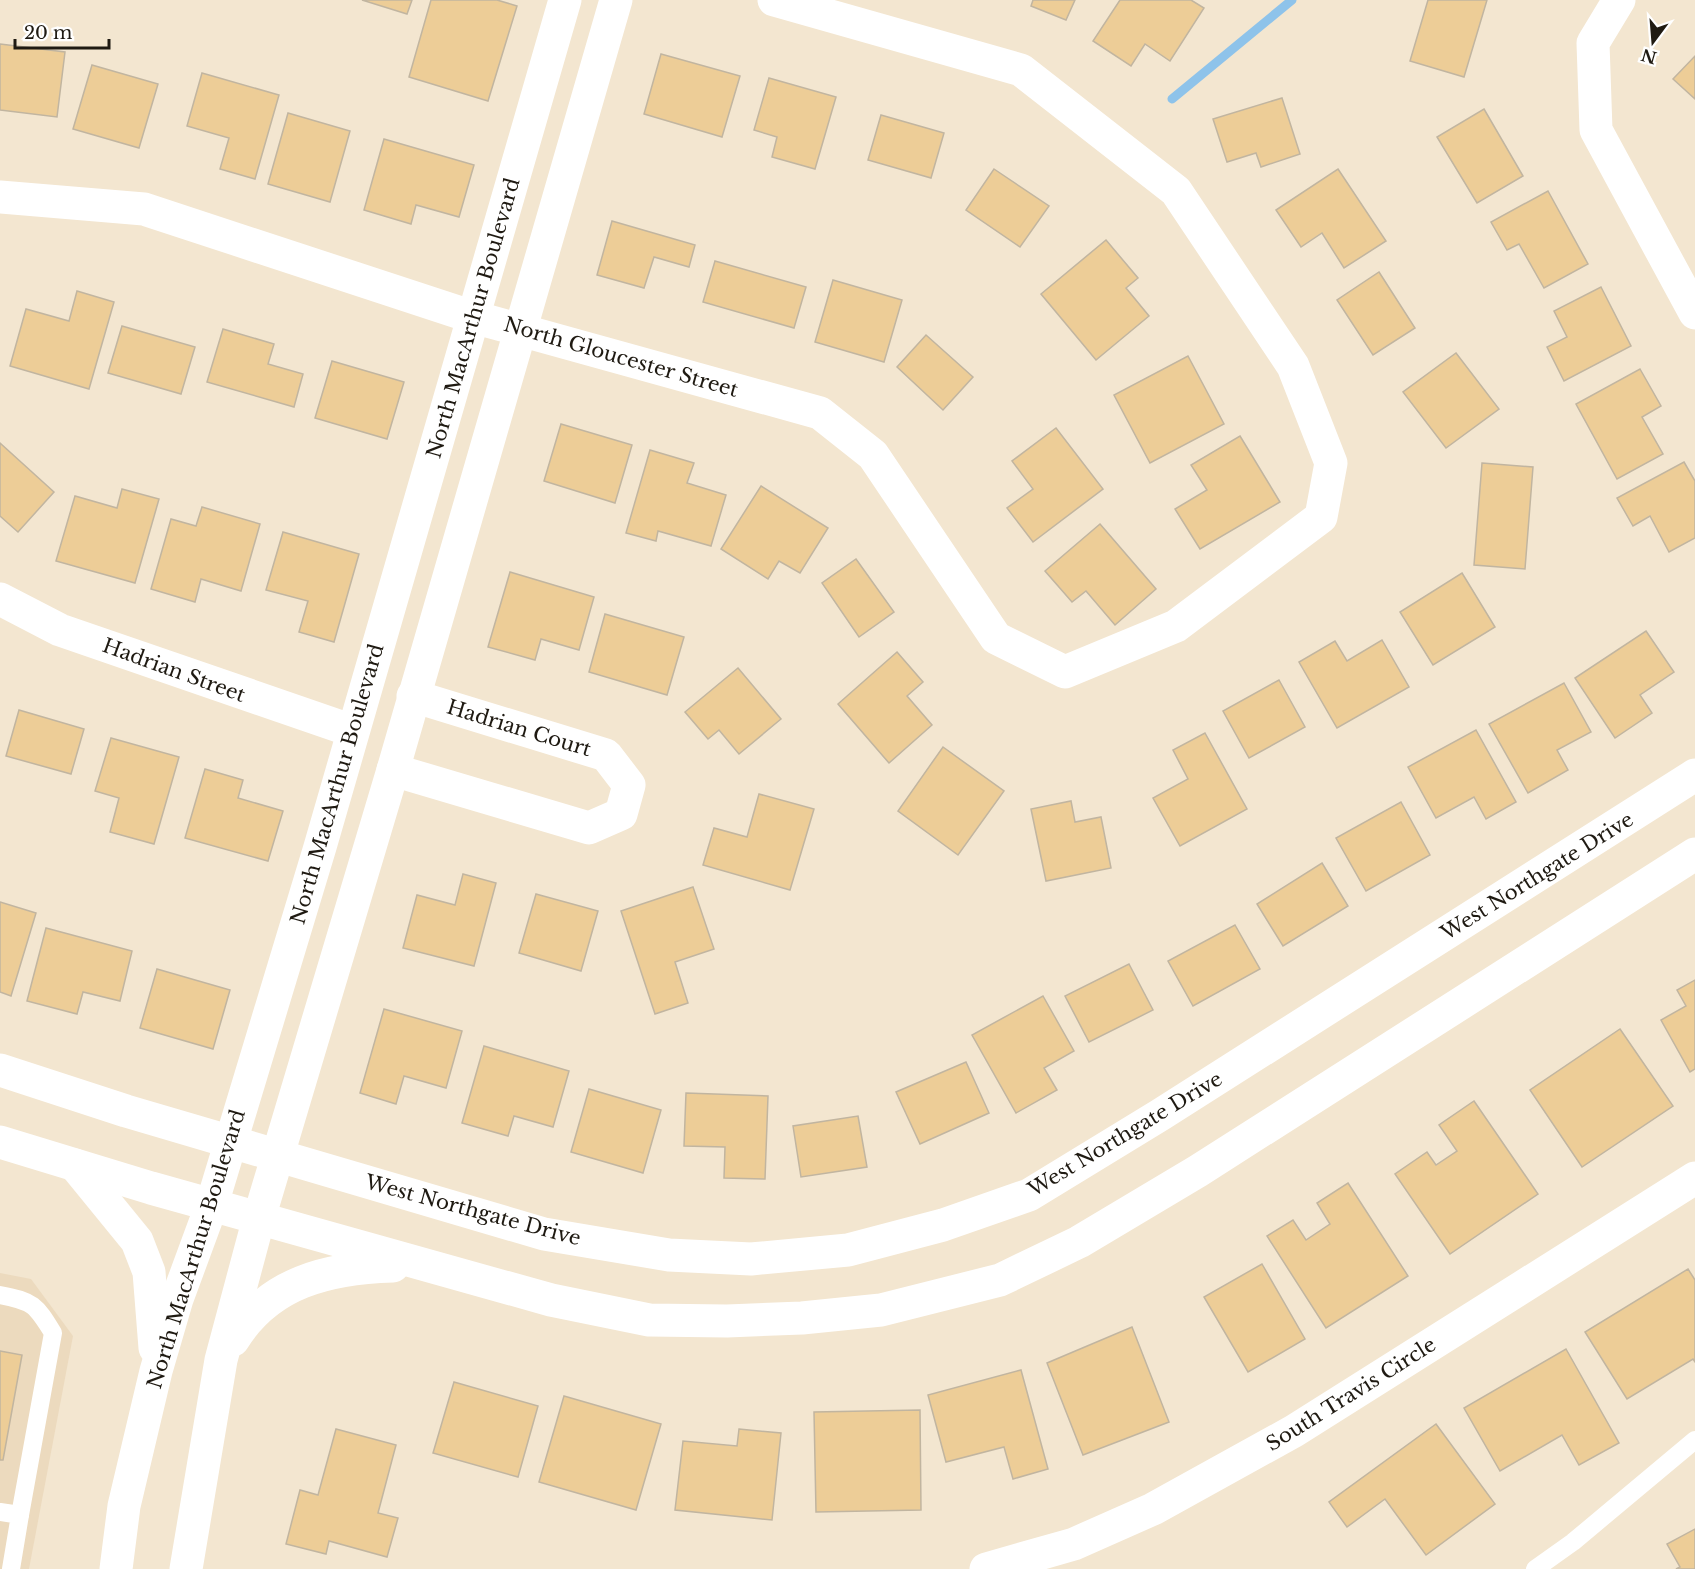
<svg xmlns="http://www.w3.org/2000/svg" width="1695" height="1569" viewBox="0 0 1695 1569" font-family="'Libre Baskerville',serif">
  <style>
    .built { fill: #ecdabe }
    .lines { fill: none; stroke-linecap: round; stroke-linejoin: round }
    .stream { stroke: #8ec3ea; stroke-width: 9 }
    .building { fill: #edcd97; stroke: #c1b5a0; stroke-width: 1.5 }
    .service { stroke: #fff; stroke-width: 18 }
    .minor { stroke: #fff; stroke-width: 33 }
    .secondary { stroke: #fff; stroke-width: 33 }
    .labels { text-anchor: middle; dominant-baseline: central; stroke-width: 5; stroke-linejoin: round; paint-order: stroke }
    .street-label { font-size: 20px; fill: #1f1a12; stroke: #fff }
  </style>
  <rect width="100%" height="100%" fill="#f3e6d0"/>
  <path class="built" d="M0,1273L31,1279L73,1336L29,1569H0Z"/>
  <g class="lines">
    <path class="stream" d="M1172,99L1292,0"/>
  </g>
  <g class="building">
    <path d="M362,0H412L407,14Z"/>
    <path d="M431,0H497L517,6L488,101L409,77Z"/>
    <path d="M1033,0H1075L1066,20L1031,6Z"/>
    <path d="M1120,0H1191L1204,8L1170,61L1145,44L1131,66L1093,41Z"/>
    <path d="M1428,0H1487L1464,77L1410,61Z"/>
    <path d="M0,44L65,52L57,117L0,110Z"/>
    <path d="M661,54L740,76L722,137L644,114Z"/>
    <path d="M1695,56V99L1673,79Z"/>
    <path d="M92,65L158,84L139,148L73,129Z"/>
    <path d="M202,73L279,95L255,179L220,169L229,138L187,126Z"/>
    <path d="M769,78L836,97L815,169L772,157L777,137L754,130Z"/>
    <path d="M1282,98L1300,154L1261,167L1256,153L1227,162L1213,119Z"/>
    <path d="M1484,109L1523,176L1477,203L1437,137Z"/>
    <path d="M288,113L350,131L330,202L268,184Z"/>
    <path d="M881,115L944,133L931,178L868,160Z"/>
    <path d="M384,139L474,165L459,217L416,205L411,224L364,210Z"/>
    <path d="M994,169L1049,206L1020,247L966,210Z"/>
    <path d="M1338,169L1386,241L1344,268L1322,233L1301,247L1276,210Z"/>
    <path d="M1548,191L1588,264L1544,288L1519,244L1507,250L1491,222Z"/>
    <path d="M612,221L695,245L689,267L654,257L644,288L597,275Z"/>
    <path d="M1106,240L1138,278L1126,288L1149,316L1096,360L1041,294Z"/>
    <path d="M715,261L806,287L794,328L703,302Z"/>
    <path d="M1379,272L1415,328L1373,355L1337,300Z"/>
    <path d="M833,280L902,300L884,362L815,342Z"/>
    <path d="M1601,287L1631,346L1564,381L1547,347L1567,337L1554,311Z"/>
    <path d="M77,291L114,302L89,389L10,366L26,309L69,321Z"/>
    <path d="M122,326L195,347L181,394L108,373Z"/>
    <path d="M223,329L274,344L268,364L303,374L294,407L207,382Z"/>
    <path d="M926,335L973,377L943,410L897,367Z"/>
    <path d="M1456,353L1499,409L1446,448L1403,392Z"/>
    <path d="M1188,356L1224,424L1150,463L1114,395Z"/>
    <path d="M332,361L404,382L387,439L315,418Z"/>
    <path d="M1640,369L1661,406L1642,417L1663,454L1617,479L1576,404Z"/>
    <path d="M561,424L632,445L615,503L544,481Z"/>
    <path d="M1056,428L1103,489L1033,542L1007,508L1033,489L1012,461Z"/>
    <path d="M1240,436L1280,502L1200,549L1175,509L1207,490L1191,465Z"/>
    <path d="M0,443L54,492L18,532L0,516Z"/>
    <path d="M650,450L694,463L687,483L726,495L711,546L658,531L656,541L626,533Z"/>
    <path d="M1684,462L1695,481V538L1669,552L1650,516L1633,526L1617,498Z"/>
    <path d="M1482,463L1533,467L1525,569L1474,565Z"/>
    <path d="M761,486L828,528L800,573L779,561L768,579L721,549Z"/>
    <path d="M122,489L159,499L135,583L56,561L75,496L117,508Z"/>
    <path d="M202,507L260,524L241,591L201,579L195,602L151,589L171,519L196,526Z"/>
    <path d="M1100,524L1156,589L1115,625L1086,591L1072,602L1045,571Z"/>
    <path d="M283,532L359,554L334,642L299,632L308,601L266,590Z"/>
    <path d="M856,559L894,612L859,637L822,583Z"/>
    <path d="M510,572L594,597L579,650L541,639L535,660L488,647Z"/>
    <path d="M1462,573L1495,627L1433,665L1400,612Z"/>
    <path d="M605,614L684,637L667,695L589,672Z"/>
    <path d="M1646,631L1674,672L1640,695L1652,713L1615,738L1575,678Z"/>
    <path d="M1382,640L1409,687L1337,728L1299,662L1335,641L1347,661Z"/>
    <path d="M897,652L923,682L907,696L932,725L889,763L838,704Z"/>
    <path d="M738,668L781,719L739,754L719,730L708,739L685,712Z"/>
    <path d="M1279,680L1305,727L1249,758L1223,711Z"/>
    <path d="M1564,683L1591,732L1557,750L1568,770L1528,793L1489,724Z"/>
    <path d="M19,710L84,729L71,774L6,756Z"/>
    <path d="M1476,730L1516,802L1486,819L1474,797L1436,818L1408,767Z"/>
    <path d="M1205,733L1247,809L1180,846L1153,798L1188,779L1173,750Z"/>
    <path d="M111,738L179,757L154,844L110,832L119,798L95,791Z"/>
    <path d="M943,747L1004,791L958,855L898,811Z"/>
    <path d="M205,769L243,780L238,798L283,811L268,861L185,838Z"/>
    <path d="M759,794L814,809L790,890L703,865L714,828L747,837Z"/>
    <path d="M1071,801L1075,822L1101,817L1111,868L1046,881L1031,809Z"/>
    <path d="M1401,802L1430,855L1366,891L1336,838Z"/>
    <path d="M1322,863L1348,906L1283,946L1257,904Z"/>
    <path d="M463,874L496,883L474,966L403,948L417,895L455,905Z"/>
    <path d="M693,887L714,949L675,962L688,1003L655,1014L621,911Z"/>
    <path d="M536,894L598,911L581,971L519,953Z"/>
    <path d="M0,902L36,913L11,996L0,992Z"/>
    <path d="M1235,925L1260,969L1193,1006L1168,961Z"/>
    <path d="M46,928L132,951L120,1001L83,992L77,1014L27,1001Z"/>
    <path d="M1129,964L1153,1010L1089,1042L1065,996Z"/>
    <path d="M157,969L230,990L213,1049L140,1028Z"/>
    <path d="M1695,980V1069L1690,1072L1661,1020L1686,1006L1677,990Z"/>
    <path d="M1043,996L1074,1051L1044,1068L1057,1090L1016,1113L972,1035Z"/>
    <path d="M384,1009L462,1031L446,1088L404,1076L396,1104L360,1093Z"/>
    <path d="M1620,1029L1673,1106L1582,1167L1530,1090Z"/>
    <path d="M484,1046L569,1071L553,1127L514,1116L508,1136L462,1123Z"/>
    <path d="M966,1062L989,1113L920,1144L896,1092Z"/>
    <path d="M589,1089L661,1110L643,1173L571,1152Z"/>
    <path d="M686,1093L768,1096L765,1179L724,1178L725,1147L684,1146Z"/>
    <path d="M1474,1101L1538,1194L1450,1254L1395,1174L1427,1152L1436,1165L1457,1151L1439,1125Z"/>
    <path d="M858,1116L867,1167L801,1177L793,1126Z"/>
    <path d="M1348,1183L1408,1276L1326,1328L1267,1236L1293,1220L1306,1240L1330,1224L1317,1203Z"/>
    <path d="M1262,1264L1305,1339L1248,1372L1204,1297Z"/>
    <path d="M1688,1269L1695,1280V1362L1693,1359L1627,1399L1585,1332Z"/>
    <path d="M1132,1327L1169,1422L1083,1455L1047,1363Z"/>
    <path d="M1566,1349L1619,1443L1579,1465L1562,1435L1500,1471L1464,1408Z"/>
    <path d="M0,1351L22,1355L3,1460H0Z"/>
    <path d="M1021,1370L1048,1469L1013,1479L1004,1447L946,1462L928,1395Z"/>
    <path d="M454,1382L538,1406L518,1477L433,1453Z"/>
    <path d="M564,1396L661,1424L636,1510L539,1482Z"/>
    <path d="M920,1410L921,1510L816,1512L814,1412Z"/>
    <path d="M1436,1424L1495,1504L1426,1555L1385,1499L1347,1527L1329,1502Z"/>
    <path d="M336,1429L396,1445L378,1513L398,1518L387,1557L329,1541L326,1554L286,1544L300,1490L318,1495Z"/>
    <path d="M739,1429L781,1433L772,1520L675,1510L683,1441L737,1446Z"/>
    <path d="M1695,1529V1569H1676L1680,1567L1667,1544Z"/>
  </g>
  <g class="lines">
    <g class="service">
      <path d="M0,1295C33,1301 36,1305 53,1333L20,1515"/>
      <path d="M0,1512L20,1515L11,1569"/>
      <path d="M1535,1569L1573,1542L1695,1440"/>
    </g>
    <g class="minor">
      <path d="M1619,0L1593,43L1596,130L1695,313"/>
      <path d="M0,197L144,209L473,317L820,413L873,455L996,638L1065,672L1176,626L1321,517L1331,463L1293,366L1176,191L1021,70L774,0"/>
      <path d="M0,599L60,630L353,731"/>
      <path d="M393,770L589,828L621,814L629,785L606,755L413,696"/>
      <path d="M986,1569L1074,1544L1153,1509L1294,1431L1695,1178"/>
    </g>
    <g class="secondary">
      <path d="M0,1070L126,1111L544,1234L669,1255L751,1259L848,1250L943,1225L1029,1195L1160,1115L1695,775"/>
      <path d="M0,1142L151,1188L551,1300L649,1320L727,1321L802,1318L881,1310L1000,1280L1079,1242L1198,1171L1695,854"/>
      <path d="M75,1165L137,1241L149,1272L155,1348"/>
      <path d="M233,1340C269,1282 328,1268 393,1266"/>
      <path d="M116,1569L124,1506L156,1371L177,1299L212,1204L320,847L565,0"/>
      <path d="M186,1569L221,1360L259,1218L393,770L616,0"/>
    </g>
  </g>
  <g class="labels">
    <g class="street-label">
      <text transform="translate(473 318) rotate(-74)">North MacArthur Boulevard</text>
      <text transform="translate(621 357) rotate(16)">North Gloucester Street</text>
      <text transform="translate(174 670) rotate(20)">Hadrian Street</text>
      <text transform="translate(519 728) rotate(17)">Hadrian Court</text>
      <text transform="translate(337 784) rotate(-74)">North MacArthur Boulevard</text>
      <text transform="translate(1537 876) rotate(-32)">West Northgate Drive</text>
      <text transform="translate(1125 1134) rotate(-31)">West Northgate Drive</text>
      <text transform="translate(473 1210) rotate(15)">West Northgate Drive</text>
      <text transform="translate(196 1249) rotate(-73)">North MacArthur Boulevard</text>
      <text transform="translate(1351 1394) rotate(-32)">South Travis Circle</text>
    </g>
  </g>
  <g transform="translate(1653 42) rotate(196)" stroke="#ffffff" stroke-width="4.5" paint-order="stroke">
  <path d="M0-4.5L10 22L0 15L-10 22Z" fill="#1f1a12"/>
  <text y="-9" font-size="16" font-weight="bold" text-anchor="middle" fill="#1f1a12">N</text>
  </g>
  <path d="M15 39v9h94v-9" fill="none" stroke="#1f1a12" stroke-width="3"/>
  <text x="24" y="39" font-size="18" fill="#1f1a12" stroke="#ffffff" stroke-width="4.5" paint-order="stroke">20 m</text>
</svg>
